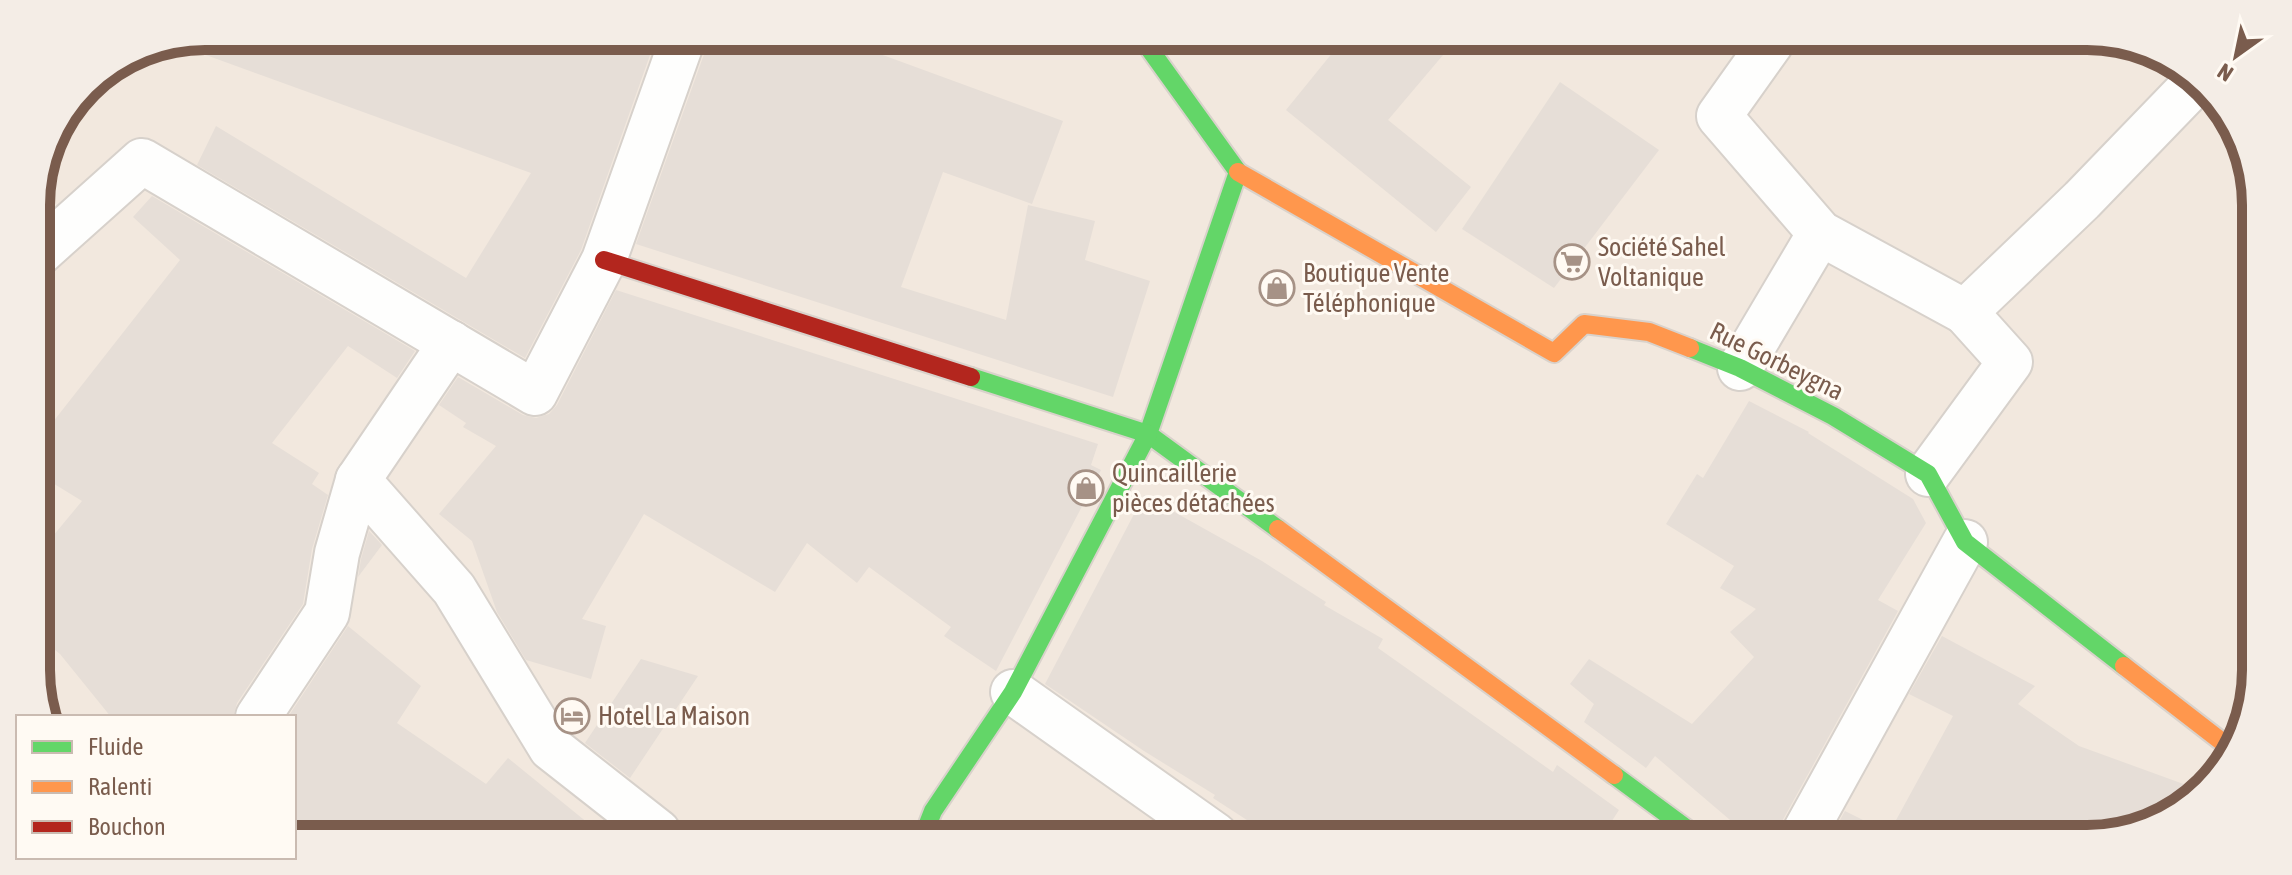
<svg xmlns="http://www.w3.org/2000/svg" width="2292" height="875" viewBox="0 0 2292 875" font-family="'Asap Condensed',sans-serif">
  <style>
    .residential { fill: #f2e8de }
    .building { fill: #e6ded7 }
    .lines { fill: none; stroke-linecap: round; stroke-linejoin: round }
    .street-casing { stroke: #d7d1cb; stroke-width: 48 }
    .fast-casing { stroke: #d9d2cb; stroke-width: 22 }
    .slow-casing { stroke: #d9d2cb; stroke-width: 22 }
    .jam-casing { stroke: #d9d2cb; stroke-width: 22 }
    .street { stroke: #fefefd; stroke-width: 44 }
    .fast { stroke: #63d668; stroke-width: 18 }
    .slow { stroke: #ff974d; stroke-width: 18 }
    .jam { stroke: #b3261e; stroke-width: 18 }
    .labels { text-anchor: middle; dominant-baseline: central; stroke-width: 6; stroke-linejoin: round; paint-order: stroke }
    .poi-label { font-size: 26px; fill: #7a5c4d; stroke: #fffaf3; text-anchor: start }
    .street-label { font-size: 26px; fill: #7a5c4d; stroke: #fffaf3 }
    .rim { fill: none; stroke: #7a5c4d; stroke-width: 10 }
  </style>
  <rect width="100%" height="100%" fill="#f9f5f0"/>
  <path class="residential" d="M205,36L2141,45L2214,94L2254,182L2247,724L2190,804L2098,839L294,831V717H46L39,703L36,193L53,131L93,78L141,49Z"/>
  <g class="building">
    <path d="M205,36L656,38L581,250L525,358L197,165L216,126L466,278L531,173L173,43Z"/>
    <path d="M707,38L839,39L1063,121L1032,204L943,172L901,287L1006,320L1028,205L1095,221L1085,260L1150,281L1113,397L636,244L707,46Z"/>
    <path d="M1342,41L1454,42L1388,120L1471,187L1436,232L1286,110Z"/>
    <path d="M1560,82L1659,150L1554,288L1462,229Z"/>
    <path d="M152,196L415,351L397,378L348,346L272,443L319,473L312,484L328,495L312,549L303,604L237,703L233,717H111L60,654L39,637L38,554L82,501L38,474V441L180,260L133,217Z"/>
    <path d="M616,290L1098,444L1091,465L1101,470L996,671L944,636L951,627L869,567L857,583L807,543L775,592L644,514L582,619L606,626L591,679L526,660L497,612L472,541L439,514L496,446L463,427L466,423L439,405L458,377L523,415L536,418L549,414L557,405Z"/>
    <path d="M1749,401L1809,432L1808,433L1913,499L1926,523L1878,600L1898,611L1780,825L1777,837H1750L1655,756L1646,768L1584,722L1594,704L1570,684L1589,659L1692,724L1754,657L1730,632L1756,609L1720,588L1734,566L1666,524L1697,474L1703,478Z"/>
    <path d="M1144,495L1262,561L1326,602L1324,605L1383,639L1378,648L1553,772L1557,765L1619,810L1602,836L1270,835L1213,798L1215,795L1144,751L1045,684Z"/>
    <path d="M369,531L382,545L358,577L361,559Z"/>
    <path d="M348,626L421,686L397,723L486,784L508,758L599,832L294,831V717H288Z"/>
    <path d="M1942,636L2035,686L2018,704L2079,746L2200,790L2190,804L2098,839L1830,838L1845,811L1889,833L1953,716L1909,694Z"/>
    <path d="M641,659L698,676L630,778L585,743Z"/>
  </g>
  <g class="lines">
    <defs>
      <g id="street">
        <path d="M1771,43L1719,116L1820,233L1965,312"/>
        <path d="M37,255L142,161L535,393L604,260L683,38"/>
        <path d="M451,343L358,480L454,589L551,748L658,832"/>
        <path d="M1740,368L1820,233"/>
        <path d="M1928,474L2010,362L1965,312L2082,200L2196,82"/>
        <path d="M1013,692L1215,835"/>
        <path d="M258,717L327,613L337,553L358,480"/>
        <path d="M1802,837L1965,542"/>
      </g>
      <g id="fast">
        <path d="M1143,40L1238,172L1148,434L1278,529"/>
        <path d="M1690,348L1740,368L1833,416L1928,474L1965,542L2124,666"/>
        <path d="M1614,775L1698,837"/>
        <path d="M924,834L933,811L1013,692L1148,434L971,377"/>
      </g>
      <g id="slow">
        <path d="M1238,172L1554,353L1584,324L1649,332L1690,348"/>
        <path d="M1278,529L1614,775"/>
        <path d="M2124,666L2230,748"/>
      </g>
      <path id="jam" d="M604,260L971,377"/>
    </defs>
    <use href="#street" class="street-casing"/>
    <use href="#fast" class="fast-casing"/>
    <use href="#slow" class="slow-casing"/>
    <use href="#jam" class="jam-casing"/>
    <use href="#street" class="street"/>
    <use href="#fast" class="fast"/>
    <use href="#slow" class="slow"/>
    <use href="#jam" class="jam"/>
  </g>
  <defs>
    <symbol id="supermarket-ring" viewBox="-11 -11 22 22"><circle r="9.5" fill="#fffaf3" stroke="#a69286" stroke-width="1.5"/><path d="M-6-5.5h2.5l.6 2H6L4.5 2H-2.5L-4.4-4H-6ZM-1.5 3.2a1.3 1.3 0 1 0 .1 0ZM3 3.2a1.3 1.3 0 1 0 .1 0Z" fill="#a69286"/></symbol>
    <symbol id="shop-ring" viewBox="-11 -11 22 22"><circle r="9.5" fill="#fffaf3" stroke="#a69286" stroke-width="1.5"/><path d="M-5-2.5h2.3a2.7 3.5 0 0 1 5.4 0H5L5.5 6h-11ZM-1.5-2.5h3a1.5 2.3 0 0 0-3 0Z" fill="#a69286"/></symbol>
    <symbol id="hotel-ring" viewBox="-11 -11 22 22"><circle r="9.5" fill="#fffaf3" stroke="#a69286" stroke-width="1.5"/><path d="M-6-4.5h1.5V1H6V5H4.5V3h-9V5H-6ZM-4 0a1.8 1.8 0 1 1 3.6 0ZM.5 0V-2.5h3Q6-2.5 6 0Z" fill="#a69286"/></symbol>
  </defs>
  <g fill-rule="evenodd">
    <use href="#supermarket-ring" x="1552" y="242" width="40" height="40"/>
    <use href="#shop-ring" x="1257" y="268" width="40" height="40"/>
    <use href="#shop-ring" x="1066" y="468" width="40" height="40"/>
    <use href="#hotel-ring" x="552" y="696" width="40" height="40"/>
  </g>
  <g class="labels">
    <g class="poi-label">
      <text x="1598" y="247">Société Sahel<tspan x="1598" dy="30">Voltanique</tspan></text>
      <text x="1303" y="273">Boutique Vente<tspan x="1303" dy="30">Téléphonique</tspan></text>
      <text x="1112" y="473">Quincaillerie<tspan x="1112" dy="30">pièces détachées</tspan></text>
      <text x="598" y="716">Hotel La Maison</text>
    </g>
    <g class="street-label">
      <text transform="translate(1777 361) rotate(26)">Rue Gorbeygna</text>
    </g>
  </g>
  <path d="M0 0H2292V875H0ZM205 50H2087A155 155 0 0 1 2242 205V670A155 155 0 0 1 2087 825H205A155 155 0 0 1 50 670V205A155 155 0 0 1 205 50Z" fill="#f4ede6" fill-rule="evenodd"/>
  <path class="rim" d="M205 50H2087A155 155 0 0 1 2242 205V670A155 155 0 0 1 2087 825H205A155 155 0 0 1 50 670V205A155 155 0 0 1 205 50Z"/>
  <rect x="16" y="715" width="280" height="144" fill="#fffaf3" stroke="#cabbb1" stroke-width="2"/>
  <rect x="32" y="741" width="40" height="12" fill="#63d668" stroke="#cabbb1" stroke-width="2"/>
  <text x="88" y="755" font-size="24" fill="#7a5c4d">Fluide</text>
  <rect x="32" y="781" width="40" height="12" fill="#ff974d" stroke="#cabbb1" stroke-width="2"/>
  <text x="88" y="795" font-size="24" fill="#7a5c4d">Ralenti</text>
  <rect x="32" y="821" width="40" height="12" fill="#b3261e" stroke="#cabbb1" stroke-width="2"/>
  <text x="88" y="835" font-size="24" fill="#7a5c4d">Bouchon</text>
  <g transform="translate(2236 56) rotate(213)" stroke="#fffaf3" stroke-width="6" paint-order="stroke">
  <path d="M0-6L14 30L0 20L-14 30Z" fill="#7a5c4d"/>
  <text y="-12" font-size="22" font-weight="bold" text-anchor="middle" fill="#7a5c4d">N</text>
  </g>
</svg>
